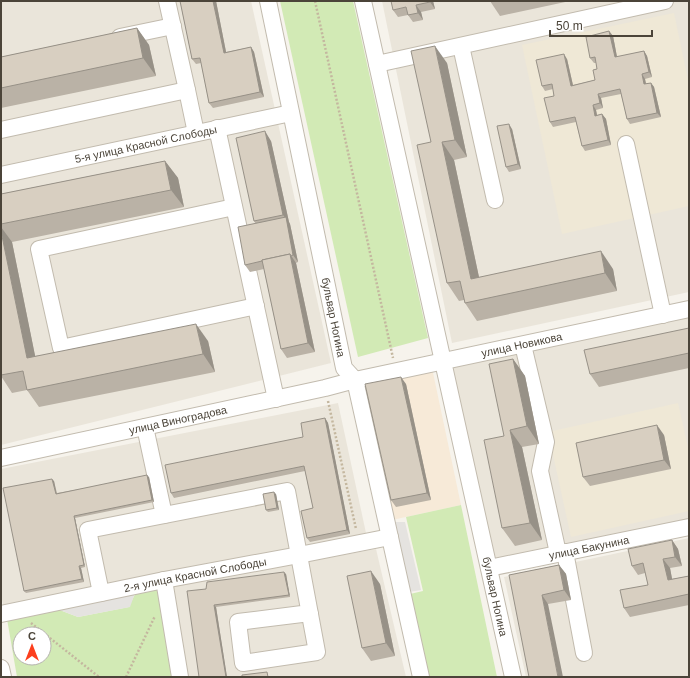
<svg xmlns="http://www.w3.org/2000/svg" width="690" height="678" viewBox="0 0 690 678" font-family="Helvetica,sans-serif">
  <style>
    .residential { fill: #eae5da }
    .commercial { fill: #f7ead8 }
    .education { fill: #efe8d6 }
    .green { fill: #d2eab5; fill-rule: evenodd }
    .parking { fill: #e5e3e0 }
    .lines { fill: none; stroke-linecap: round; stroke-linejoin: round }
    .minor-casing { stroke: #c2bbae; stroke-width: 18 }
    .path { stroke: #c4b79f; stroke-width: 2.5; stroke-dasharray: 2 2; stroke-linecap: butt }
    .minor { stroke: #fff; stroke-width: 16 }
    .wall { fill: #bab2a6 }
    .shaded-wall { fill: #979187 }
    .building { fill: #d8cfc1; stroke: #979187 }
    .labels { text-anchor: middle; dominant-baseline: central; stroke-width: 3; stroke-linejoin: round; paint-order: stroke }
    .street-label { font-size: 11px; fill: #4b4439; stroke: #fff }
  </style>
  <rect width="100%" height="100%" fill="#f6f3ec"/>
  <g class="residential">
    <path d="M1,1H251L331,363L1,445Z"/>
    <path d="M382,1H689V292L452,343Z"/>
    <path d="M689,309V527L489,568L443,362Z"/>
    <path d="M338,403L366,533L3,605L1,594V469Z"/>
    <path d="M689,538V677H526L504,577Z"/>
    <path d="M376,549L406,677H185L169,587Z"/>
  </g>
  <path class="commercial" d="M432,368L461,505L392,520L364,382Z"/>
  <g class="education">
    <path d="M674,13L689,85V206L562,234L522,45Z"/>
    <path d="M678,403L689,452V511L571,537L548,432Z"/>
  </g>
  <g class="green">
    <path d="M280,1H353L428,338L358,357Z"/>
    <path d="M461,505L497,677H428L410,594L423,591L406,517Z"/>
    <path d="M141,589H161L176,677H17L7,619L57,609L78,617L129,607L134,596ZM20,634H44V658H20Z"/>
  </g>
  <g class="parking">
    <path d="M394,522H405L421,590L409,592Z"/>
    <path d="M141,589L134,596L130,607L78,617L57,609Z"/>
  </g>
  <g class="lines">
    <defs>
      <g id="minor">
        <path id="s1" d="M268,1L344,368L355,380L421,677"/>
        <path id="s2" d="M363,1L513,677"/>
        <path d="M120,37L173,26"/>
        <path d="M461,46L495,200"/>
        <path d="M377,64L665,1"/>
        <path d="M187,90L196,133"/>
        <path d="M217,128L276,399"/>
        <path d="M1,130L187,90L167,1"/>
        <path d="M626,144L663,315"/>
        <path id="s3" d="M1,175L291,113"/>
        <path d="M234,207L39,249L61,348L256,306"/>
        <path d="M523,345L546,442L540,471L558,553"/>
        <path d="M145,427L164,515"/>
        <path id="s4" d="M1,458L325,388L355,380L689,309"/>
        <path d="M565,552L584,653"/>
        <path id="s5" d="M489,568L689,527"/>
        <path d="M164,580L180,677"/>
        <path d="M101,593L88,530L287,491L317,652L243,663L238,622L310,613"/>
        <path id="s6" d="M1,614L164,580L299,555L390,537"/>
        <path d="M1,668L3,677"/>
      </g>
    </defs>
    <use href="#minor" class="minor-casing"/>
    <g class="path">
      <path d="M315,1L393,358"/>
      <path d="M328,401L356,529"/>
      <path d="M31,623L99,677"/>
      <path d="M126,677L155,616"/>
    </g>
    <use href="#minor" class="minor"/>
  </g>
  <g class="wall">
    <path d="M180,1H216L226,52L251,47L254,52L264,97L213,108L209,103L201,63L196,64L192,59Z"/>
    <path d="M433,1L435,9L421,12L423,20L413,22L408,15L398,17L393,10Z"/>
    <path d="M490,1H570L500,16Z"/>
    <path d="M137,28L149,45L156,76L1,108V57Z"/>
    <path d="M609,31L613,36L617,57L644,51L647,56L652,77L645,79L646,84L651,83L654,87L661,117L630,124L627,119L621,94L601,98L603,108L596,110L597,115L602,114L606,119L611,145L585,151L582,146L576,122L553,127L550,122L554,96L553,89L545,91L542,86L567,59L573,85L595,80L597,69L596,63H594L590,58Z"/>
    <path d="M447,63L467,157L454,160L479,277L613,269L617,291L477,321L465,303L464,300L459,301L447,283L431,142Z"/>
    <path d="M512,129L521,169L509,172L506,167Z"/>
    <path d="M271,141L289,222L290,224L298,262L296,263L315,352L287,358L281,349L264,269L250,272L245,265L256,224L254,221Z"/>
    <path d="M165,161L178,178L184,207L12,242L35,356L208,341L215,372L39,407L27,390L12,393L1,376V194Z"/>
    <path d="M689,328V368L599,387L590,374Z"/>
    <path d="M513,359L525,376L539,444L522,447L542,540L515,546L502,528L504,436Z"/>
    <path d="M406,384L431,500L396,507L391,500Z"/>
    <path d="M325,418L328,423L350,534L310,542L307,538L313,508L305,471L174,498L171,493L303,437Z"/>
    <path d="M664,435L671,469L590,486L583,477Z"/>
    <path d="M149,477L154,502L75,518L85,567L81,568L84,582L26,593L24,591L54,481L57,493Z"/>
    <path d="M276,494L279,510L268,512L266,510Z"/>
    <path d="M672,540L678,549L682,566L670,568L672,579L689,576V605L630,617L624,608L648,585L645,573L638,575L632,566Z"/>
    <path d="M559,565L566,574L571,600L548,604L509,575Z"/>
    <path d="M286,574L290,597L216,607L227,677H199L206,589Z"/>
    <path d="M380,584L395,656L371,661L362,648Z"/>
  </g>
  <g class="shaded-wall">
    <path d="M213,1H216L227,57L224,53Z"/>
    <path d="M430,1H433L435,9L430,2Z"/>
    <path d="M416,5L421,12L423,20L418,13Z"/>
    <path d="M137,28L149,45L156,76L143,58Z"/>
    <path d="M609,31L613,36L618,62L615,57Z"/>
    <path d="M435,46L447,63L467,157L455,140Z"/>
    <path d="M251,47L254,52L264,97L260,92Z"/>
    <path d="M644,51L647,56L652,77L649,72Z"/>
    <path d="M564,54L567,59L574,90L571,86Z"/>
    <path d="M642,74L645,79L647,89L644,84Z"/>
    <path d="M651,83L654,87L661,117L657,113Z"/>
    <path d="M598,94L601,98L603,108L600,103Z"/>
    <path d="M593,105L596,110L598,121L595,116Z"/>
    <path d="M602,114L606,119L611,145L608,140Z"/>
    <path d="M509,124L512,129L521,169L518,164Z"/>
    <path d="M265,131L271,141L289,222L290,224L298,262L293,255L286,219L283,215Z"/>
    <path d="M442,142L454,160L483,296L471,279Z"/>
    <path d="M165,161L178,178L184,207L171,190Z"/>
    <path d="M1,227L12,242L39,375L27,358L1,231Z"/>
    <path d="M601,251L613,269L617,291L605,273Z"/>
    <path d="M290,254L296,263L315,352L308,343Z"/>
    <path d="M196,324L208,341L215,372L203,354Z"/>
    <path d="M513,359L525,376L539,444L527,426Z"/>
    <path d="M401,377L406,384L431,500L427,493Z"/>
    <path d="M325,418L328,423L350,534L347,530Z"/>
    <path d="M657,425L664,435L671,469L664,460Z"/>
    <path d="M510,430L522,447L542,540L530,523Z"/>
    <path d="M147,475L149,477L154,502L152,500Z"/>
    <path d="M52,479L54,481L57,496L56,494Z"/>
    <path d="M274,492L276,494L279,510L277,508Z"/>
    <path d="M74,516L75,518L85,567L84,565Z"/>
    <path d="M672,540L678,549L682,566L675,557Z"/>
    <path d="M663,559L670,568L674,589L668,580Z"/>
    <path d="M559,565L566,574L571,600L564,590Z"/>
    <path d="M79,566L81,568L84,582L82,579Z"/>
    <path d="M371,571L380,584L395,656L386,643Z"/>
    <path d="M284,572L286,574L290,597L289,595Z"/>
    <path d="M542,595L548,604L563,677H558Z"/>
    <path d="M214,605L216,607L227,677H226Z"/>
  </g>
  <g class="building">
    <path d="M180,1H213L224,53L251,47L260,92L209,103L200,58L192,59Z"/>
    <path d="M391,1H430V2L416,5L418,13L408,15L406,7L393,10Z"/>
    <path d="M137,28L143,58L1,88V57Z"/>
    <path d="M609,31L615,57L644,51L649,72L642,74L644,84L651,83L657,113L627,119L620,89L598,94L600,103L593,105L595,116L602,114L608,140L582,146L575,117L550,122L544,98L554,96L552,84L542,86L536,60L564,54L571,86L595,80L593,70L597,69L595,57L590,58L586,37Z"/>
    <path d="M435,46L455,140L442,142L471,279L601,251L605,273L465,303L460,281L447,283L417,145L431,142L411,51Z"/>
    <path d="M509,124L518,164L506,167L497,126Z"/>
    <path d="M265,131L283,215L254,221L236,138Z"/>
    <path d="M165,161L171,190L1,224V194Z"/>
    <path d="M286,217L293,255L291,256L290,254L262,260V261L245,265L238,227Z"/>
    <path d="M1,231L27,358L196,324L203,354L27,390L23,371L1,375Z"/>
    <path d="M290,254L308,343L281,349L262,260Z"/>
    <path d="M689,328V353L590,374L584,350Z"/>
    <path d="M513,359L527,426L510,430L530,523L502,528L484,440L504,436L489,364Z"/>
    <path d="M401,377L427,493L391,500L365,384Z"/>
    <path d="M325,418L347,530L307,538L301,511L313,508L304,466L171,493L165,465L303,437L301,423Z"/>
    <path d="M657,425L664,460L583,477L576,443Z"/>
    <path d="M147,475L152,500L74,516L84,565L79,566L82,579L24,591L3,488L52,479L56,494Z"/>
    <path d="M274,492L277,508L266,510L263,494Z"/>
    <path d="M672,540L675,557L663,559L668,580L689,576V594L624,608L620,590L648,585L643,563L632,566L628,549Z"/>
    <path d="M559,565L564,590L542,595L558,677H529L509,575Z"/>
    <path d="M371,571L386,643L362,648L347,576Z"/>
    <path d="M284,572L289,595L214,605L226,677H199L187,591L206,589L207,582Z"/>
    <path d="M267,672L268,677H242V675Z"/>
  </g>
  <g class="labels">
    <g class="street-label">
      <text stroke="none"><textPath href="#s3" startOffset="148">5-я улица Красной Слободы</textPath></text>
      <text stroke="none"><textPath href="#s1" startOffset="323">бульвар Ногина</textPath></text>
      <text stroke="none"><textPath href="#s4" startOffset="533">улица Новикова</textPath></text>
      <text stroke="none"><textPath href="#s4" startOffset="181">улица Виноградова</textPath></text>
      <text stroke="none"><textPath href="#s5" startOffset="102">улица Бакунина</textPath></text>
      <text stroke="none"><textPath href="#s6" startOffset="198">2-я улица Красной Слободы</textPath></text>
      <text stroke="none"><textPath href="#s2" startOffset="610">бульвар Ногина</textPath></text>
    </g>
  </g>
  <rect width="690" height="678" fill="none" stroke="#4b4439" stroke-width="4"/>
  <g transform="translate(32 646)"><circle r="19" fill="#ffffff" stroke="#b7b4b0"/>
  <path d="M0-3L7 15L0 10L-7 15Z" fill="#fc3f1d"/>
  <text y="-6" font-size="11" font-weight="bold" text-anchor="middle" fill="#4b4439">С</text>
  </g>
  <path d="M550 30v6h102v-6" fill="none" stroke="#4b4439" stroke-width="2"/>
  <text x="556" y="30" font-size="12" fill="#4b4439" stroke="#ffffff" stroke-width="3" paint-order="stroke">50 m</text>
</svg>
